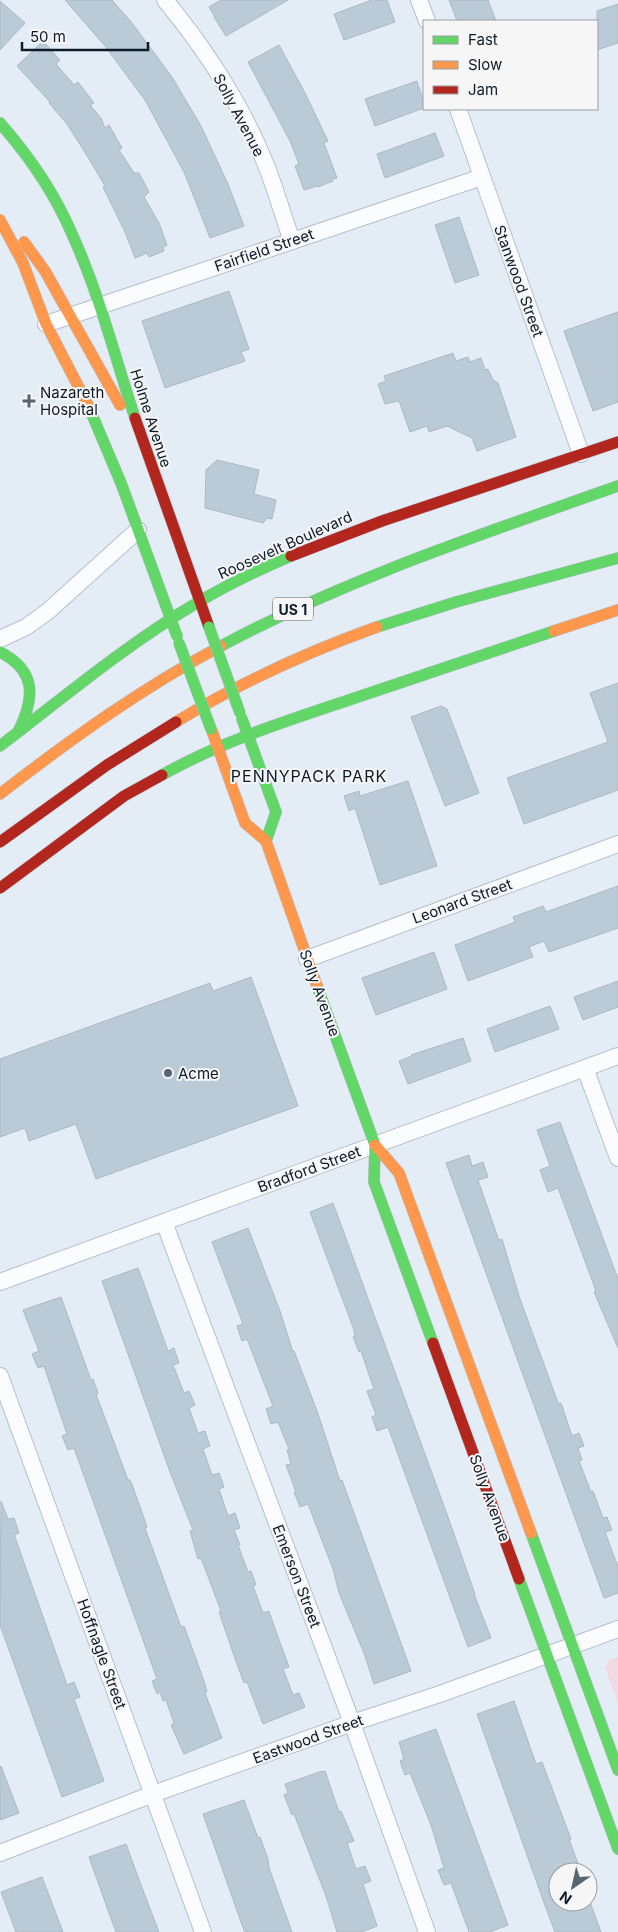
<svg xmlns="http://www.w3.org/2000/svg" width="618" height="1932" viewBox="0 0 618 1932" font-family="Inter,sans-serif">
  <style>
    .green { fill: #f2d9df }
    .building { fill: #bacbd7; stroke: #abb9c4 }
    .lines { fill: none; stroke-linecap: round; stroke-linejoin: round }
    .street-casing { stroke: #b5c0cd; stroke-width: 18 }
    .fast-casing { stroke: #b5c0cd; stroke-width: 12 }
    .slow-casing { stroke: #b5c0cd; stroke-width: 12 }
    .jam-casing { stroke: #b5c0cd; stroke-width: 12 }
    .street { stroke: #fbfcfe; stroke-width: 16 }
    .fast { stroke: #63d668; stroke-width: 11 }
    .slow { stroke: #ff974d; stroke-width: 11 }
    .jam { stroke: #b3261e; stroke-width: 11 }
    .fast-bridge-casing { stroke: #b5c0cd; stroke-width: 12; stroke-linecap: butt }
    .fast-bridge { stroke: #63d668; stroke-width: 11 }
    .poi-dot { fill: #586471; stroke: #f6f6f6; stroke-width: 2 }
    .labels { text-anchor: middle; dominant-baseline: central; stroke-width: 4; stroke-linejoin: round; paint-order: stroke }
    .shield { fill: #f6f6f6; stroke: #525c67; stroke-width: 1 }
    .shield-label { font-size: 14px; font-weight: bold; fill: #0c1a2a }
    .street-label { font-size: 15px; fill: #0c1a2a; stroke: #f6f6f6 }
    .poi-label { font-size: 15px; fill: #0c1a2a; stroke: #f6f6f6; text-anchor: start }
    .neighbourhood-label { font-size: 16px; letter-spacing: 1px; fill: #0c1a2a; stroke: #f6f6f6 }
  </style>
  <rect width="100%" height="100%" fill="#e4ecf6"/>
  <path class="green" d="M618,1657V1703L605,1668L609,1660Z"/>
  <g class="building">
    <path d="M65,0H112L132,23L172,77L201,126L228,184L244,226L210,238L184,172L145,100L105,46Z"/>
    <path d="M221,0H288L226,36L214,17H215L209,7Z"/>
    <path d="M372,0H387L395,22L344,40L334,14Z"/>
    <path d="M449,0H488L496,21H457Z"/>
    <path d="M0,1L25,23L0,50Z"/>
    <path d="M618,4V43L597,50V11Z"/>
    <path d="M43,41L60,60L56,64L74,85L78,82L94,103L90,105L101,118L105,128L109,125L122,148L119,150L134,173H139L149,192L144,197L159,223L167,245L163,247L164,251L149,257L147,253L135,258L125,232L103,187L105,186L86,154L67,124L49,103L50,102L17,66Z"/>
    <path d="M279,45L304,91L328,141L324,143L337,178L333,179V181L318,187L317,186L304,190L295,166L299,164L290,141L248,62Z"/>
    <path d="M417,81L424,103V108L375,126L365,99Z"/>
    <path d="M435,133L444,156L385,178L377,154Z"/>
    <path d="M459,217L479,275L455,283L435,225Z"/>
    <path d="M229,291L249,349L241,352L245,361L165,388L142,321Z"/>
    <path d="M618,312V402L593,411L564,331Z"/>
    <path d="M453,353L456,361L468,357L470,362L481,358L485,370L488,369L493,380L498,383L516,437L477,451L472,438L447,426L429,432L427,426L410,432L399,401L385,404L378,384L386,381L384,376Z"/>
    <path d="M217,460L259,470L254,494L276,500L272,519L267,518L263,523L205,508L206,470Z"/>
    <path d="M618,683V790L524,824L507,778L608,742L590,693Z"/>
    <path d="M441,706L447,709L479,793L445,806L411,717Z"/>
    <path d="M408,781L437,866L380,885L355,808L349,811L344,796L359,791L360,796Z"/>
    <path d="M618,886V928L549,952L544,941L529,947L533,957L468,981L455,945L515,922L513,917L543,906L546,912Z"/>
    <path d="M434,952L447,989L376,1015L362,978Z"/>
    <path d="M251,977L298,1106L96,1179L76,1124L29,1141L25,1128L0,1137V1059L210,983L213,991Z"/>
    <path d="M618,981V1007L583,1020L574,997Z"/>
    <path d="M550,1006L559,1029L495,1052L487,1029Z"/>
    <path d="M463,1038L471,1061L408,1084L399,1061L412,1056L411,1055Z"/>
    <path d="M560,1122L618,1279V1348L594,1292L596,1291L558,1188L548,1192L540,1170L550,1166L537,1130Z"/>
    <path d="M469,1155L472,1166L483,1162L488,1177L478,1180L498,1238L500,1240L502,1239L520,1299L557,1400L559,1404L561,1403L572,1436L579,1433L584,1446L578,1448L582,1460L579,1461L591,1492L593,1491L603,1518L607,1517L612,1530L605,1532L618,1567V1593L604,1598L446,1163Z"/>
    <path d="M333,1203L448,1517L475,1594H474L491,1638L468,1647L388,1427L377,1431L372,1417L376,1415L367,1391L374,1389L361,1351L359,1352L353,1337H355L354,1330L310,1212Z"/>
    <path d="M248,1228L280,1311L293,1352L294,1351L317,1411L340,1481L342,1480L411,1671L374,1684L364,1653L339,1593L333,1569L308,1504L300,1507L294,1492H296L286,1465L291,1464L287,1450L289,1449L278,1422L271,1424L266,1409L273,1406L247,1339L242,1341L237,1326L243,1324L212,1242Z"/>
    <path d="M138,1268L168,1351L174,1348L179,1363L173,1365L184,1393L189,1391L195,1405L189,1408L198,1433L205,1431L210,1446L203,1449L212,1475L219,1473L224,1487L219,1489L228,1516L235,1513L240,1528L234,1530L240,1545H238L248,1572L251,1571L256,1585L253,1586L263,1613L269,1611L274,1626L289,1667L283,1669L293,1695L299,1693L305,1707L263,1724L247,1682L244,1683L238,1667L219,1612L221,1611L201,1558L198,1559L190,1531L193,1530L170,1472L102,1281Z"/>
    <path d="M61,1297L91,1380L93,1379L98,1393L96,1394L128,1480H130L133,1487L147,1527L145,1528L181,1627L184,1626L204,1681L207,1692L205,1693L222,1738L184,1754L171,1725L174,1723L166,1700L163,1701L160,1692L157,1694L152,1681L157,1679L74,1448L68,1450L62,1436L67,1434L44,1366L38,1368L32,1354L39,1351L23,1310Z"/>
    <path d="M1,1501L8,1519L14,1518L19,1533L14,1535L15,1537L67,1685L74,1682L80,1697L74,1699L104,1781L62,1797L0,1625Z"/>
    <path d="M514,1701L536,1764L542,1762L571,1839H569L581,1872H558V1902H590L601,1932H555L543,1900L477,1714Z"/>
    <path d="M436,1729L508,1925L490,1932H469L451,1883L444,1885L438,1870L444,1868L431,1825L410,1773L405,1775L400,1761L404,1759L399,1742Z"/>
    <path d="M1,1766L19,1813L0,1820V1767Z"/>
    <path d="M322,1771V1772L325,1771L339,1812L341,1811L354,1841L347,1843L356,1869L365,1866L371,1881L363,1884L377,1926L362,1932H337L326,1896L294,1814L292,1815L284,1795L288,1793L285,1784Z"/>
    <path d="M244,1800L258,1838L260,1837L268,1859L269,1868L292,1932H245L242,1925L203,1814Z"/>
    <path d="M126,1844L141,1885L159,1932H116L109,1913L89,1857Z"/>
    <path d="M42,1877L63,1932H16L1,1892Z"/>
  </g>
  <g class="lines">
    <defs>
      <g id="street">
        <path d="M165,0C206,50 242,105 266,165C276,190 283,216 292,241"/>
        <path d="M419,0L427,21"/>
        <path d="M458,109L581,454"/>
        <path d="M46,324L482,177"/>
        <path d="M0,639L26,627L47,612L138,530"/>
        <path d="M307,959L618,844"/>
        <path d="M585,1068L618,1158"/>
        <path d="M164,1222L352,1723L427,1932"/>
        <path d="M0,1282L618,1056"/>
        <path d="M0,1376L203,1932"/>
        <path d="M0,1853L153,1794L352,1723L440,1694L618,1629"/>
      </g>
      <g id="fast">
        <path d="M0,123C29,156 55,194 72,234C99,293 115,357 135,418"/>
        <path d="M88,405L121,483L177,636"/>
        <path d="M377,627L456,602L618,558"/>
        <path d="M221,646C348,578 483,534 618,486"/>
        <path d="M0,652C37,671 35,698 18,732"/>
        <path d="M242,719L276,812L266,841"/>
        <path d="M0,746C64,697 126,645 195,604C225,586 258,570 291,556"/>
        <path d="M162,775C220,742 286,721 349,700C417,677 486,654 554,631"/>
        <path d="M317,986L375,1145L374,1182L433,1343"/>
        <path d="M531,1533L618,1770"/>
        <path d="M519,1579L618,1849"/>
      </g>
      <g id="slow">
        <path d="M0,220L23,263L46,324L88,405"/>
        <path d="M24,242L45,271L120,405"/>
        <path d="M554,631L618,610"/>
        <path d="M176,722C239,683 307,652 377,627"/>
        <path d="M212,731L245,823L266,841L317,986"/>
        <path d="M0,794C71,739 142,688 221,646"/>
        <path d="M375,1145L399,1173L531,1533"/>
      </g>
      <g id="jam">
        <path d="M135,418L209,627"/>
        <path d="M291,556L382,521L618,442"/>
        <path d="M0,842L107,765L176,722"/>
        <path d="M0,888L124,796L162,775"/>
        <path d="M433,1343L519,1579"/>
      </g>
    </defs>
    <use href="#street" class="street-casing"/>
    <use href="#fast" class="fast-casing"/>
    <use href="#slow" class="slow-casing"/>
    <use href="#jam" class="jam-casing"/>
    <use href="#street" class="street"/>
    <use href="#fast" class="fast"/>
    <use href="#slow" class="slow"/>
    <use href="#jam" class="jam"/>
    <defs>
      <g id="fast-bridge">
        <path d="M209,627L240,713"/>
        <path d="M179,643L211,729"/>
      </g>
    </defs>
    <use href="#fast-bridge" class="fast-bridge-casing"/>
    <use href="#fast-bridge" class="fast-bridge"/>
  </g>
  <g class="poi-dot">
    <path d="M26.5 393.5h5v5h5v5h-5v5h-5v-5h-5v-5h5z"/>
    <circle cx="168" cy="1073" r="5"/>
  </g>
  <g class="labels">
    <rect class="shield" x="273" y="597.5" width="40" height="23" rx="4"/>
    <g class="shield-label">
      <text x="293" y="609">US 1</text>
    </g>
    <g class="street-label">
      <text transform="translate(239 115) rotate(62)">Solly Avenue</text>
      <text transform="translate(264 250) rotate(-19)">Fairfield Street</text>
      <text transform="translate(519 281) rotate(70)">Stanwood Street</text>
      <text transform="translate(151 418) rotate(72)">Holme Avenue</text>
      <text transform="translate(285 545) rotate(-24)">Roosevelt Boulevard</text>
      <text transform="translate(462 901) rotate(-20)">Leonard Street</text>
      <text transform="translate(320 993) rotate(70)">Solly Avenue</text>
      <text transform="translate(309 1169) rotate(-20)">Bradford Street</text>
      <text transform="translate(490 1498) rotate(70)">Solly Avenue</text>
      <text transform="translate(297 1576) rotate(69)">Emerson Street</text>
      <text transform="translate(102 1654) rotate(70)">Hoffnagle Street</text>
      <text transform="translate(308 1739) rotate(-20)">Eastwood Street</text>
    </g>
    <g class="poi-label">
      <text x="40" y="392">Nazareth<tspan x="40" dy="17">Hospital</tspan></text>
      <text x="178" y="1073">Acme</text>
    </g>
    <g class="neighbourhood-label">
      <text x="309" y="776">PENNYPACK PARK</text>
    </g>
  </g>
  <rect x="423" y="20" width="175" height="90" fill="#f6f6f6" stroke="#989ea4"/>
  <rect x="433" y="36" width="25" height="8" fill="#63d668" stroke="#989ea4"/>
  <text x="468" y="45" font-size="15" fill="#0c1a2a">Fast</text>
  <rect x="433" y="61" width="25" height="8" fill="#ff974d" stroke="#989ea4"/>
  <text x="468" y="70" font-size="15" fill="#0c1a2a">Slow</text>
  <rect x="433" y="86" width="25" height="8" fill="#b3261e" stroke="#989ea4"/>
  <text x="468" y="95" font-size="15" fill="#0c1a2a">Jam</text>
  <g transform="translate(573 1887) rotate(214)"><circle r="24" fill="#f6f6f6" stroke="#989ea4"/>
  <path d="M0-4L9 19L0 12L-9 19Z" fill="#586471"/>
  <text y="-8" font-size="14" font-weight="bold" text-anchor="middle" fill="#0c1a2a">N</text>
  </g>
  <path d="M22 42v8h126v-8" fill="none" stroke="#0c1a2a" stroke-width="2.5"/>
  <text x="30" y="42" font-size="15" fill="#0c1a2a" stroke="#f6f6f6" stroke-width="4" paint-order="stroke">50 m</text>
</svg>
